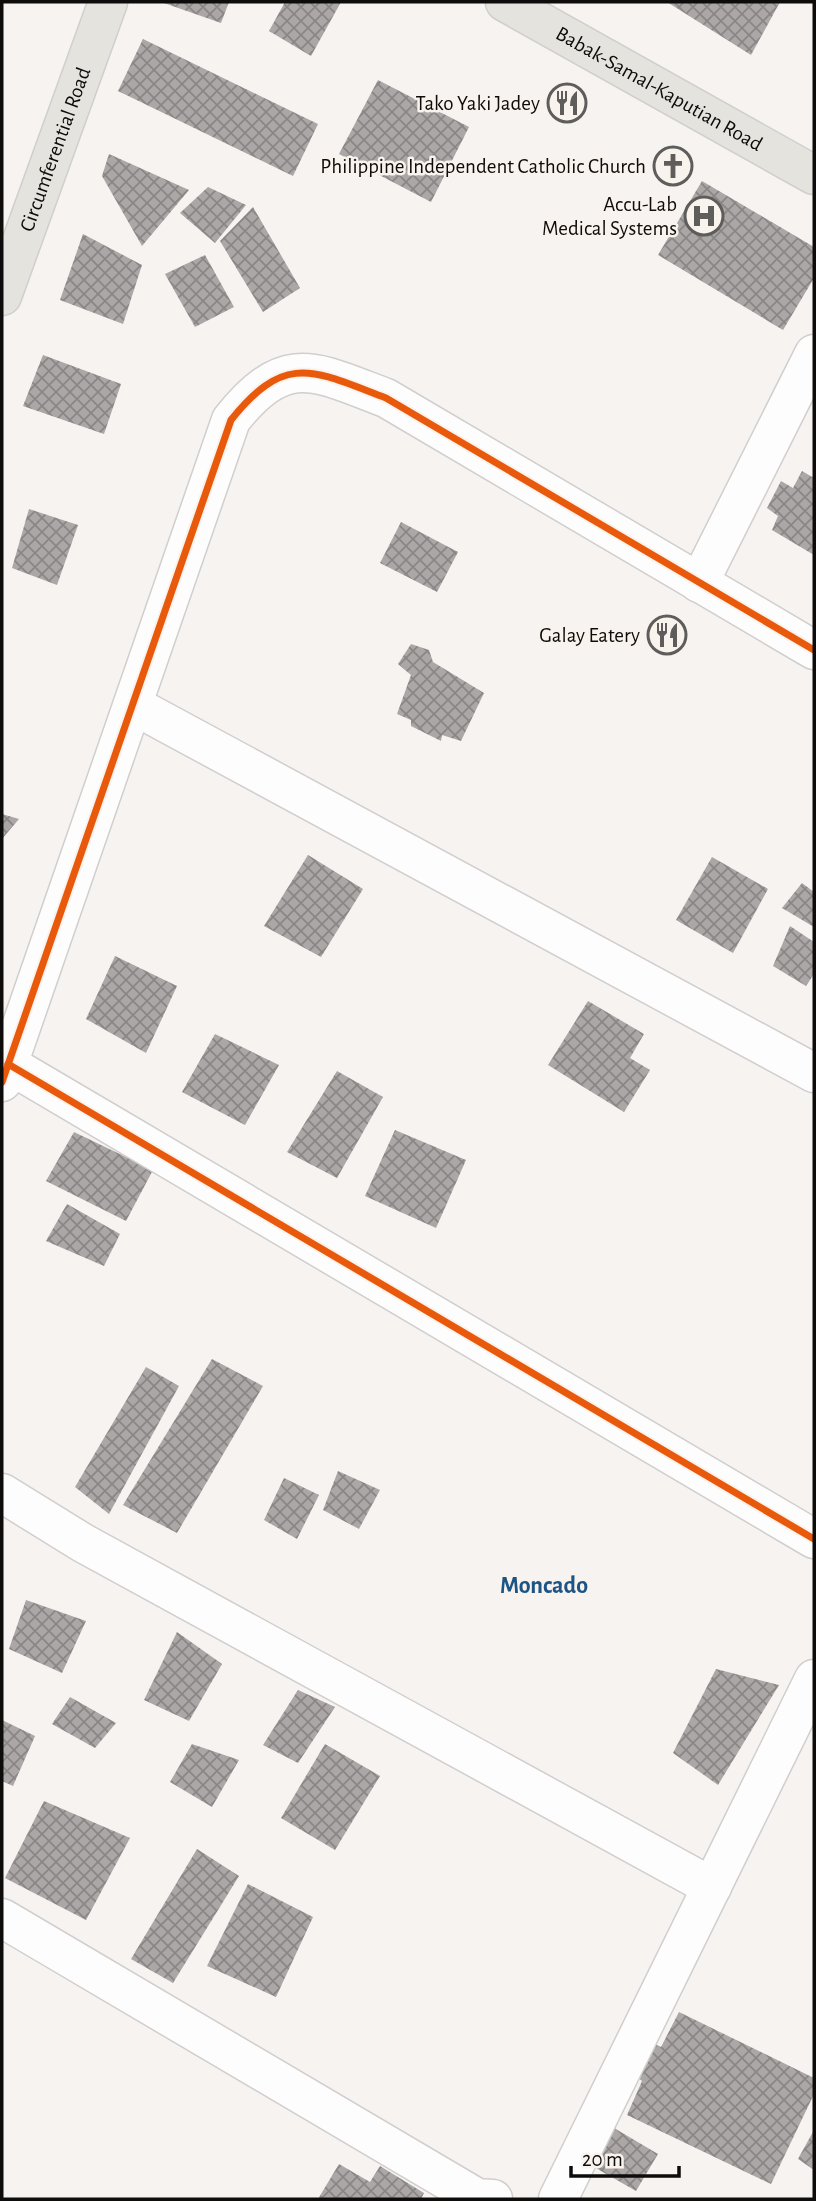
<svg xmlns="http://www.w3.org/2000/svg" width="816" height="2201" viewBox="0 0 816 2201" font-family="'Alegreya Sans',sans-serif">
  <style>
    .building { fill: url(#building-cross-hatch) }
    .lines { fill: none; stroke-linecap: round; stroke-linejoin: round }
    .minor-casing { stroke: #d1cecd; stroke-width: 41 }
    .major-casing { stroke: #d0cfce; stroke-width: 41 }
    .minor { stroke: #fefdfd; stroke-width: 38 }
    .major { stroke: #e4e3dd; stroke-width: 38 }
    .cycleway-casing { stroke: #f9f3ee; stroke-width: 11 }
    .cycleway { stroke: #e8590c; stroke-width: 7 }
    .labels { text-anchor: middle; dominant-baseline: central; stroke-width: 5; stroke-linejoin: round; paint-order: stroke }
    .street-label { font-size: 21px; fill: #0e0c0a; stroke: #f9f3ee }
    .poi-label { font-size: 21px; fill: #0e0c0a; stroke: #f9f3ee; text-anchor: end }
    .quarter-label { font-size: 24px; font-weight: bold; fill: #1c5485; stroke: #f9f3ee }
  </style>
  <defs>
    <pattern id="building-cross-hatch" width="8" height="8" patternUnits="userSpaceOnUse" patternTransform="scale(1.75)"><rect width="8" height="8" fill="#aaa7a6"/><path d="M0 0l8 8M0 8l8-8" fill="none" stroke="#898685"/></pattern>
  </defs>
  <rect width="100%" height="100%" fill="#f6f3f1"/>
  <g class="building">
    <path d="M161,2H229L221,23Z"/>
    <path d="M285,2H341L311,56L269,31Z"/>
    <path d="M667,2H780L751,55Z"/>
    <path d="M143,39L318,124L293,176L118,91Z"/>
    <path d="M378,80L469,127L431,202L339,154Z"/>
    <path d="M109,154L189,190L142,246L102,176Z"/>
    <path d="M702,181L814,247V278L783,330L658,255Z"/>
    <path d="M208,187L246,205L215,243L180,213Z"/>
    <path d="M253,207L300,288L263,312L220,241Z"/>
    <path d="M83,234L142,265L123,324L60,300Z"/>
    <path d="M205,255L234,307L195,327L165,274Z"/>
    <path d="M43,355L121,384L104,434L23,406Z"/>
    <path d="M802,471L814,478V555L772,530L778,516L767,508L781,481L793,488Z"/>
    <path d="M29,509L78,525L57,585L12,568Z"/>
    <path d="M401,522L458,552L437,592L380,563Z"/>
    <path d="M411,644L429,650L433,662L484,693L461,741L442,735L441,741L411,726V720L397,714L411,675L398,664Z"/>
    <path d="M2,814L19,819L2,839Z"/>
    <path d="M308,855L363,889L321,957L264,926Z"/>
    <path d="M712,857L768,889L733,953L676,920Z"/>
    <path d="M802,883L814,892V927L782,908Z"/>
    <path d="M790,926L814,942V974L806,986L773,966Z"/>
    <path d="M115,956L177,986L146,1053L86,1019Z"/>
    <path d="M588,1001L644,1034L630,1058L650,1070L624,1112L548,1065Z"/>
    <path d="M215,1034L279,1065L245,1125L182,1092Z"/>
    <path d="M337,1071L383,1097L337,1178L287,1152Z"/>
    <path d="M395,1130L466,1160L436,1228L365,1196Z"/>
    <path d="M74,1132L153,1170L126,1221L46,1181Z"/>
    <path d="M67,1204L120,1234L104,1266L46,1241Z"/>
    <path d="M212,1359L263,1386L177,1533L123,1505Z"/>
    <path d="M146,1367L179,1386L109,1514L75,1487Z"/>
    <path d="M338,1471L380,1490L359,1529L323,1510Z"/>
    <path d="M284,1478L319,1495L297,1539L264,1520Z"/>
    <path d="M26,1600L86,1621L62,1673L9,1649Z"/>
    <path d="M177,1632L222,1664L189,1721L144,1700Z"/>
    <path d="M716,1669L779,1685L718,1785L673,1753Z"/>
    <path d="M298,1690L335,1707L298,1763L263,1745Z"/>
    <path d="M70,1697L116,1723L95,1748L52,1724Z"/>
    <path d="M2,1720L35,1736L13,1786L2,1781Z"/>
    <path d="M192,1744L239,1760L212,1807L170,1782Z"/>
    <path d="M325,1744L380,1776L335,1850L281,1818Z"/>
    <path d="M44,1801L130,1838L86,1920L5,1878Z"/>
    <path d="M197,1849L239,1876L173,1983L131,1959Z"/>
    <path d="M248,1884L313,1917L276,1997L207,1966Z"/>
    <path d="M679,2012L814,2078V2094L771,2184L627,2115L642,2081L633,2074L649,2041L661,2047Z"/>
    <path d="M609,2125L658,2154L636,2191L587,2163Z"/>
    <path d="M814,2130V2170L798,2159Z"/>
    <path d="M339,2164L370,2182L380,2166L424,2193L421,2199H318Z"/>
  </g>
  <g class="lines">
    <defs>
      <g id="minor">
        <path d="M699,583L814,354"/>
        <path d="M133,705L814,1073"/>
        <path d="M8,1064L814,1539"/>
        <path d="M2,1082L231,420C286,351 314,371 386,398L814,650"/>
        <path d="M2,1493L83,1543L712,1887"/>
        <path d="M2,1918L477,2198L493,2199"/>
        <path d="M558,2199L814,1679"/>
      </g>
      <g id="major">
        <path id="s1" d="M505,2L814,175"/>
        <path id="s2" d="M2,296L108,2"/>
      </g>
    </defs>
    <use href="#minor" class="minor-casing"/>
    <use href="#major" class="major-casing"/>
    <use href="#minor" class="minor"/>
    <use href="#major" class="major"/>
    <defs>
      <g id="cycleway">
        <path d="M8,1064L814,1539"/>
        <path d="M2,1082L231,420C286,351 314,371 386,398L814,650"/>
      </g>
    </defs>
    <use href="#cycleway" class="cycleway-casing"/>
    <use href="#cycleway" class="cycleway"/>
  </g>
  <defs>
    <symbol id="restaurant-ring" viewBox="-11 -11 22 22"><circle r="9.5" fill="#f9f3ee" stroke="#5f5d5b" stroke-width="1.5"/><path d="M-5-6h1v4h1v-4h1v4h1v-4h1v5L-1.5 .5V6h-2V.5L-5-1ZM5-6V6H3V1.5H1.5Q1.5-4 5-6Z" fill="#5f5d5b"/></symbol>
    <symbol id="church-ring" viewBox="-11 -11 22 22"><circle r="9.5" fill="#f9f3ee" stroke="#5f5d5b" stroke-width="1.5"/><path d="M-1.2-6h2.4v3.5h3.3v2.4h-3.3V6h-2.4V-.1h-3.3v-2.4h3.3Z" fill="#5f5d5b"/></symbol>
    <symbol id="hospital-ring" viewBox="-11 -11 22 22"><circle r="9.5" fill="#f9f3ee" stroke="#5f5d5b" stroke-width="1.5"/><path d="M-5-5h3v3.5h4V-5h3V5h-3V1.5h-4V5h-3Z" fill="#5f5d5b"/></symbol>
  </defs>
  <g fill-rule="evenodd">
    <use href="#restaurant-ring" x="545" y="81" width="44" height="44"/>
    <use href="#church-ring" x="651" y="144" width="44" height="44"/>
    <use href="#hospital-ring" x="682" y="194" width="44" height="44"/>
    <use href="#restaurant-ring" x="645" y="613" width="44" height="44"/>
  </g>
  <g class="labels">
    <g class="street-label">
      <text stroke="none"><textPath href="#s1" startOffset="177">Babak-Samal-Kaputian Road</textPath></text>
      <text stroke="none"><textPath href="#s2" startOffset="156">Circumferential Road</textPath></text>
    </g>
    <g class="poi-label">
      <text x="540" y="103">Tako Yaki Jadey</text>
      <text x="646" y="166">Philippine Independent Catholic Church</text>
      <text x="677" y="204">Accu-Lab<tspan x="677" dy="24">Medical Systems</tspan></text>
      <text x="640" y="635">Galay Eatery</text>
    </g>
    <g class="quarter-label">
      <text x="544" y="1586">Moncado</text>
    </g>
  </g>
  <rect width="816" height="2201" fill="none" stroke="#0e0c0a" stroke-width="7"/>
  <path d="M571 2166v10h108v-10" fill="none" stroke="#0e0c0a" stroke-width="3.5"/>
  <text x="582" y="2166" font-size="21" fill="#0e0c0a" stroke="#f9f3ee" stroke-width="5" paint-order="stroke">20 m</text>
</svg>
